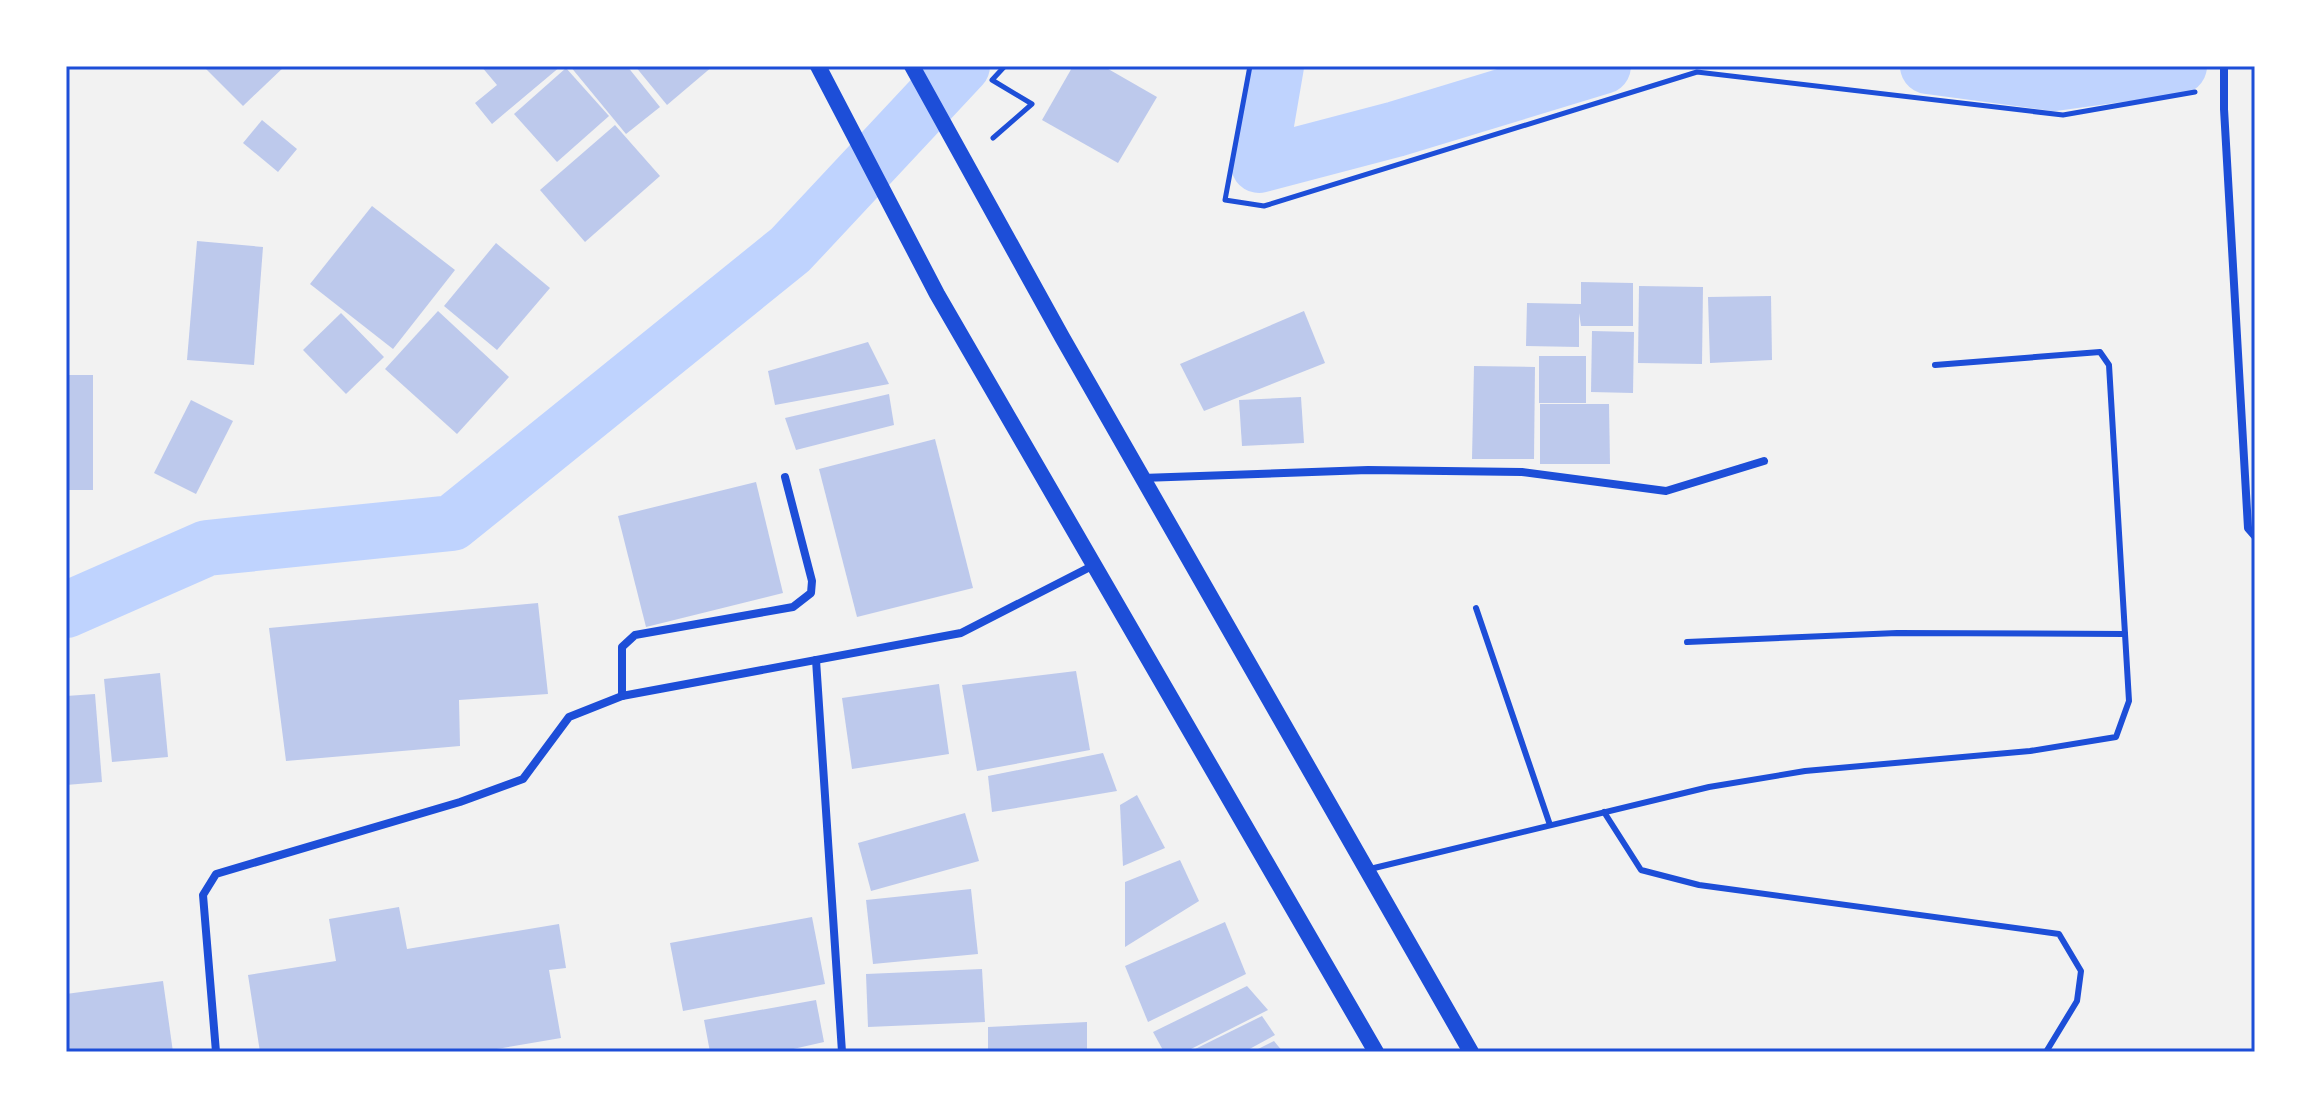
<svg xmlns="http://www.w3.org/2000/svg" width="2321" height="1118" viewBox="0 0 2321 1118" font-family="'PT Serif',serif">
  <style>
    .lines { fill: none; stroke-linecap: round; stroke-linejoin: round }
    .canal { stroke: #bfd3fe; stroke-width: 56 }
    .building { fill: #bdc9ec }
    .path { stroke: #1d4ed8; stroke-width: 5 }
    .service { stroke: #1d4ed8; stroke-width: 6 }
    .minor { stroke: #1d4ed8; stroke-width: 8 }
    .secondary { stroke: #1d4ed8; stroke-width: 16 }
    .neatline { fill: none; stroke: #1d4ed8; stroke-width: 3 }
  </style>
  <rect width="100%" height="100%" fill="#f2f2f2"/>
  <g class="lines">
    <g class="canal">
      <path d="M1276,66L1259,165L1396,129L1603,66"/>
      <path d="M1928,66L2054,83L2179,66"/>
      <path d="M66,610L207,548L452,523L790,250L962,66"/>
    </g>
  </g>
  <g class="building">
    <path d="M203,66H285L243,106Z"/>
    <path d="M481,66H561L492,124L475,103L497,85Z"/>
    <path d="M570,66H627L660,107L626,134Z"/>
    <path d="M635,66H713L667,105Z"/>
    <path d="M1073,66H1103L1157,97L1118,163L1042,120Z"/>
    <path d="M566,68L609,116L557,162L514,114Z"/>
    <path d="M262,120L297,149L278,172L243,143Z"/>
    <path d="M615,125L660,176L585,242L540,190Z"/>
    <path d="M372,206L455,270L393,349L310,284Z"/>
    <path d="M197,241L263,247L254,365L187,360Z"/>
    <path d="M496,243L550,288L497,350L444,306Z"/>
    <path d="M1581,282L1633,283V326H1581L1579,313V347L1526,346L1527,303L1581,304Z"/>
    <path d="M1639,286L1703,287L1702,364L1638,363Z"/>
    <path d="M1771,296L1772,360L1710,363L1708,297Z"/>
    <path d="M438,311L509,377L457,434L385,369Z"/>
    <path d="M1304,311L1325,363L1204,411L1180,364Z"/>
    <path d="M341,313L384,357L346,394L303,350Z"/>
    <path d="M1592,331L1634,332L1633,393L1591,392Z"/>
    <path d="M868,342L889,384L775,405L768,371Z"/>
    <rect x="1539" y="356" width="47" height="47"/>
    <path d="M1474,366L1535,367L1534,459H1472Z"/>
    <rect x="66" y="375" width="27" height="115"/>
    <path d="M889,394L894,425L796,450L785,418Z"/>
    <path d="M1301,397L1304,443L1242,446L1239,400Z"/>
    <path d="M191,400L233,421L196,494L154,473Z"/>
    <path d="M1540,404H1609L1610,464H1540Z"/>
    <path d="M935,439L973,588L857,617L819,469Z"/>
    <path d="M756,482L783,593L646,627L618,516Z"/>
    <path d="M538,603L548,694L459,700L460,746L286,761L269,628Z"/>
    <path d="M1076,671L1090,750L977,771L962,685Z"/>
    <path d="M160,673L168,757L112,762L104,679Z"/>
    <path d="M939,684L949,754L852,769L842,698Z"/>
    <path d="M95,694L102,782L66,785V696Z"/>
    <path d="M1103,753L1117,791L992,812L988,776Z"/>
    <path d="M1137,795L1165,848L1123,866L1120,805Z"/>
    <path d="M965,813L979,861L871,891L858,843Z"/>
    <path d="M1180,860L1199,901L1125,947V882Z"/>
    <path d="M971,889L978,954L873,964L866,900Z"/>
    <path d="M399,907L407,949L559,924L566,968L549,970L561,1038L479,1052H260L248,975L336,961L329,919Z"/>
    <path d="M812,917L825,984L683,1011L670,943Z"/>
    <path d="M1225,922L1246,974L1148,1022L1125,966Z"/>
    <path d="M982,969L985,1022L868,1027L866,974Z"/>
    <path d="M163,981L173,1052H66V994Z"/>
    <path d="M1247,986L1268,1010L1185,1052H1164L1153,1032Z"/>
    <path d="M816,1000L824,1042L780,1052H710L704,1020Z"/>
    <path d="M1262,1016L1275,1035L1244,1052H1189Z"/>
    <path d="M1087,1022V1052H988V1027Z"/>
    <path d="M1274,1041L1283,1052H1252Z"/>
  </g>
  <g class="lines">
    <g class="path">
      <path d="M1250,66L1225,200L1264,206L1697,72L2063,115L2195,92"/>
      <path d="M993,138L1032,104L992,80L1005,66"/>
    </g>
    <g class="service">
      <path d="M1476,608L1550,825"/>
      <path d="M1687,642L1897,633L2125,634"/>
      <path d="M1604,812L1641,870L1699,885L2059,934L2081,971L2077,1001L2046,1052"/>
      <path d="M1370,869L1709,787L1805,771L2030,751L2116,737L2129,701L2109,365L2100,352L1935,365"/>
    </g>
    <g class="minor">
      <path d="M2224,66V109L2248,528L2255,536"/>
      <path d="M1142,478L1368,470L1522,472L1666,491L1764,461"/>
      <path d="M816,660L842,1052"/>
      <path d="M622,696V647L635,635L793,607L811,593L812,581L785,477"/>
      <path d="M216,1052L203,895L216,874L460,802L523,779L569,717L622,696L961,633L1094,565"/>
    </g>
    <g class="secondary">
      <path d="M818,66L937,294L1376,1052"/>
      <path d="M912,66L1062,337L1471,1052"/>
    </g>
  </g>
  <rect width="2321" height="1118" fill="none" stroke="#ffffff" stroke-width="136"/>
  <rect x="68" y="68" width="2185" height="982" class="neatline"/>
</svg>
